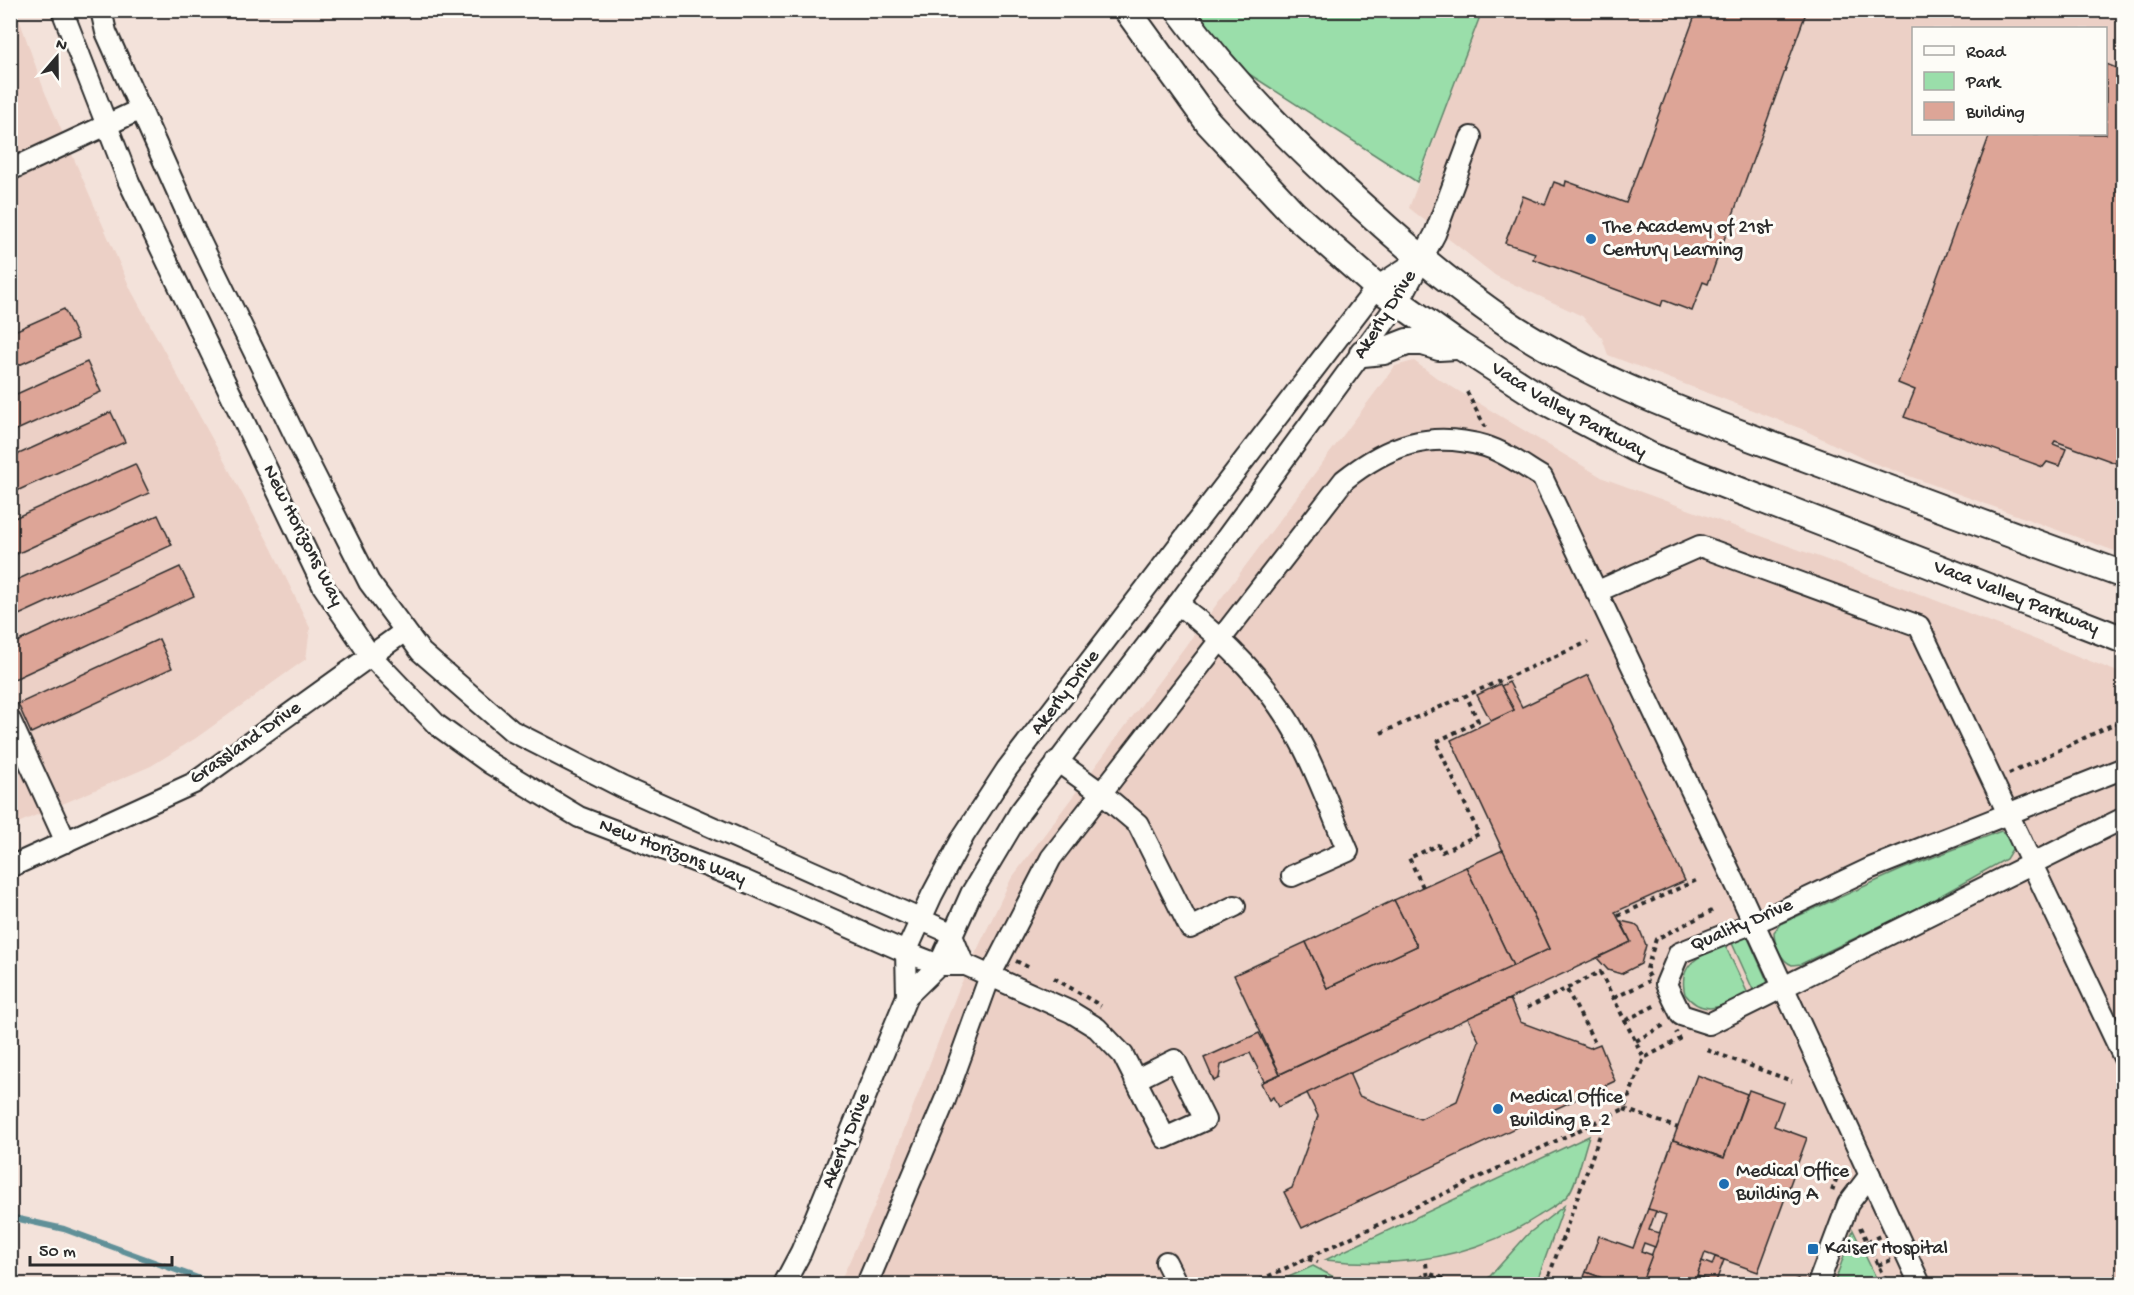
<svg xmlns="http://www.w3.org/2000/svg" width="2134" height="1295" viewBox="0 0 2134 1295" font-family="'Gochi Hand',sans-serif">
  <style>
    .built { fill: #ecd0c6; fill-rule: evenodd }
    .green { fill: #9adeaa; stroke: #62846a; stroke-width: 1.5 }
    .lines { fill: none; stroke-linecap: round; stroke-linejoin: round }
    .stream { stroke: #609098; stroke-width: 6 }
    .building { fill: #dda597; stroke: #2b2b2b; stroke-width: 1.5 }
    .minor-casing { stroke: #2b2b2b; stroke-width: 24 }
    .major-casing { stroke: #2b2b2b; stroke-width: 30 }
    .path { stroke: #2b2b2b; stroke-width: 4; stroke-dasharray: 4.5 4.5; stroke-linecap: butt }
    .minor { stroke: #fdfcf7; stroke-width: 20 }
    .major { stroke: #fdfcf7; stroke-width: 26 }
    .poi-dot { fill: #1f6fb2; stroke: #fdfcf7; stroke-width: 2 }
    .labels { text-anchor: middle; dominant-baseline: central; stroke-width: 6; stroke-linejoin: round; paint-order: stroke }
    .poi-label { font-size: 20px; fill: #2b2b2b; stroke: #fdfcf7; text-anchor: start }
    .street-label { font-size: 20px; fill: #2b2b2b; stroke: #fdfcf7 }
  </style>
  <rect width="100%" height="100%" fill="#f3e2da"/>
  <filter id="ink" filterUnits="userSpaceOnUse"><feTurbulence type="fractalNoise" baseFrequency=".0167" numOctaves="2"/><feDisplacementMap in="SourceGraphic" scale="12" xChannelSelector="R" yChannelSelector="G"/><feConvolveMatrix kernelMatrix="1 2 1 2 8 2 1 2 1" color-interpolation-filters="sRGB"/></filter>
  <g filter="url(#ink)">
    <g class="built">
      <path d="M16,10L44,90L131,290L271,547L310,628L306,659L196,738L151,766L11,826L10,11Z"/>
      <path d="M1482,11H2123V554L1868,461L1802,429L1608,355L1602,338L1582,316L1496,276L1409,208ZM1914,28H2106V134H1914Z"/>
      <path d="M1414,361L1437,378L1603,478L1917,593L2123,674V1284H839L873,1210L959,988L1011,879L1395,366Z"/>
    </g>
    <g class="green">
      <path d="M1182,11H1482L1417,182L1204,45Z"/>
      <path d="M2001,831L2008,835L2014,846L2006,859L1922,906L1801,964L1792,965C1781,961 1774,943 1774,932L1780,924L1903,869Z"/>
      <path d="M1747,936L1768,983L1754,992L1731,941Z"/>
      <path d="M1724,943L1748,994C1725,1005 1704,1019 1685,994C1677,963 1701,956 1724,943Z"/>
      <path d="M1589,1136C1584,1150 1576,1187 1567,1196C1559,1205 1546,1211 1537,1217C1473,1258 1399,1268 1325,1260Z"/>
      <path d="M1564,1206L1536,1284H1483L1528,1234Z"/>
      <path d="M1853,1230L1879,1284H1834Z"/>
      <path d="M1313,1266L1347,1284H1273Z"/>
    </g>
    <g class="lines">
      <path class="stream" d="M10,1217L64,1229L214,1284"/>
    </g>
    <g class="building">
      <path d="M1697,10H1807L1708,284L1703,282L1692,311L1663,300L1661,306L1533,259L1535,253L1505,243L1523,196L1545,205L1554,182L1565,186L1566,181L1626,203Z"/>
      <path d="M2106,64L2124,71V466L2055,441L2053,444L2066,449L2059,466L2047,462L2043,467L1904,417L1915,390L1898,383L1990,134H2106Z"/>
      <path d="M64,309L78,339L10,369V333Z"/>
      <path d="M87,362L101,392L10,433V397Z"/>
      <path d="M111,412L125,442L10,494V458Z"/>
      <path d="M135,464L149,493L10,557V520Z"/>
      <path d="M158,515L172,545L10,619V583Z"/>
      <path d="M180,567L194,596L10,681V645Z"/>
      <path d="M159,639L172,668L31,733L18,704Z"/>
      <path d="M1588,675L1685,881L1615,912L1631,942L1278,1107L1273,1097L1269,1100L1261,1083L1549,949L1451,740L1514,710L1501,686L1509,682L1522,707Z"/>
      <path d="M1500,684L1514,710L1491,721L1477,695Z"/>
      <path d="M1503,850L1549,949L1513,966L1466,867Z"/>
      <path d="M1466,867L1513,966L1280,1074L1234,975L1306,942L1327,988L1417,946L1394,900Z"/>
      <path d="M1394,900L1417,946L1327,988L1306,942Z"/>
      <path d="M1621,921L1634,924L1639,928L1646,945L1641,964L1621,974L1608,970L1597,958L1631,942Z"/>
      <path d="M1510,999L1520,1022L1590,1048L1600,1044L1615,1081L1302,1228L1284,1192L1292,1188L1318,1116L1307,1093L1349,1073L1359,1096L1420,1119L1457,1101L1479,1041L1468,1018Z"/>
      <path d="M1259,1033L1280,1074L1264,1081L1250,1053L1221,1065L1219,1078L1214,1081L1204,1058Z"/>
      <path d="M1697,1075L1747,1094L1724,1158L1673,1140Z"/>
      <path d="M1749,1090L1783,1102L1774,1126L1807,1138L1758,1272L1705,1253L1694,1284H1641L1666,1215L1648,1209L1673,1140L1724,1158Z"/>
      <path d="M1648,1209L1656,1211L1649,1230L1660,1233L1655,1247L1644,1243L1641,1251L1652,1255L1641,1284H1618L1586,1272L1599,1236L1633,1248Z"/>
      <path d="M1715,1257L1724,1260L1715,1284H1705L1707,1279L1697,1276L1702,1261L1712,1265Z"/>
      <path d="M1586,1272L1618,1284H1581Z"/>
    </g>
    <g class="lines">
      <defs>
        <g id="minor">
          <path d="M62,10L129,182L323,586L370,655L437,725L491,764L579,817L743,880L906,952L939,965H966L1071,1012L1097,1028L1123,1055L1165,1138L1205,1120L1175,1060L1135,1080"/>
          <path d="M101,10L106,32L195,231L303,452L369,582L421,652L512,731L622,787L951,933L964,965"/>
          <path d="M10,170L141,109"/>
          <path d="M1596,592L1700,546L1919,626L2124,1058"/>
          <path d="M1178,604C1227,642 1271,685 1300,741C1319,776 1332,815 1348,851L1292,876"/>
          <path d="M10,720L66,842"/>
          <path d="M1057,761L1100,792L1138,824L1190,928L1235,906"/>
          <path d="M2124,768L1871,868L1768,917L1679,953L1666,984L1681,1015L1709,1024L2124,818"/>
          <path d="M10,867L194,783L405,631"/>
          <path d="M907,996L906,952L932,895L964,835L1007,769L1377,287L1420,259"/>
          <path d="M1166,1262L1177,1284"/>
          <path d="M784,1284L801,1252L907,996L939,965L971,894L1020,812L1178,604L1399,302L1435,234L1471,137"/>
          <path d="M867,1284L945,1100L990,976L1051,858L1344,480C1388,445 1430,430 1485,446C1505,452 1525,467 1542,477L1740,893L1920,1284"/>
          <path d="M1818,1284L1848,1204L1870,1175"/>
        </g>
        <g id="major">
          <path id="s1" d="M1127,10L1208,122L1294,214L1377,287L1460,346L1547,402L1650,456L2124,640"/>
          <path d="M1179,10C1235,87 1302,152 1372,215C1417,256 1463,294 1513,327C1603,385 1706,421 1806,458C1912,497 2017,537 2124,575"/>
          <path d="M1363,353L1384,351L1407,342H1423L1439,347L1456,346"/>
        </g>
      </defs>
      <use href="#minor" class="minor-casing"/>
      <use href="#major" class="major-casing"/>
      <g class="path">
        <path d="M1467,392L1485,427"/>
        <path d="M1381,733L1588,642"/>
        <path d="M2009,774L2124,719"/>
        <path d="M1423,887L1409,858L1438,845L1442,852L1479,834L1436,742L1478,721L1466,695"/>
        <path d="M1618,916L1697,880"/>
        <path d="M1016,961L1032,969"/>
        <path d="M1649,977L1646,972L1656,939L1712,911"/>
        <path d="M1054,978L1101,1006"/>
        <path d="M1567,990L1595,1043"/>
        <path d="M1614,998L1649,981"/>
        <path d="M1527,1008L1600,972L1644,1058"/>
        <path d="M1626,1020L1658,1004"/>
        <path d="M1636,1041L1666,1024"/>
        <path d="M1707,1050L1792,1081"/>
        <path d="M1624,1109L1678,1128"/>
        <path d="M1832,1191L1837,1177"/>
        <path d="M1860,1227L1887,1284"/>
        <path d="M1867,1242L1880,1236"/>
        <path d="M1308,1259L1318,1262"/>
        <path d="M1426,1263L1428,1279H1432"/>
        <path d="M1878,1265L1891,1260"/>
        <path d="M1252,1284L1624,1109L1644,1058L1680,1039L1676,1032"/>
        <path d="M1413,1284L1425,1275L1416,1284"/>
        <path d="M1422,1284L1426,1282L1424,1280"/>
        <path d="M1429,1284L1428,1281L1438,1284"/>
        <path d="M1444,1284L1430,1274L1441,1277L1447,1284"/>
        <path d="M1546,1284L1605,1121"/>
        <path d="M1786,1284L1799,1280"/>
      </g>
      <use href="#minor" class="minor"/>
      <use href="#major" class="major"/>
    </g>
  </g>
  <g class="poi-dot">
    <circle cx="1591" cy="239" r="6"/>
    <circle cx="1498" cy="1109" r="6"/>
    <circle cx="1724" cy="1184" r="6"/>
    <rect x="1807" y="1243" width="12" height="12" rx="3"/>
  </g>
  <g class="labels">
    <g class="poi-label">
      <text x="1603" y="228">The Academy of 21st<tspan x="1603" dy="23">Century Learning</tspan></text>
      <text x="1510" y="1098">Medical Office<tspan x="1510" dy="23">Building B_2</tspan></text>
      <text x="1736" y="1172">Medical Office<tspan x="1736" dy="23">Building A</tspan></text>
      <text x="1825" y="1249">Kaiser Hospital</text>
    </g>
    <g class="street-label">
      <text transform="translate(1386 315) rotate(-58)">Akerly Drive</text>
      <text stroke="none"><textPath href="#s1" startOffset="603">Vaca Valley Parkway</textPath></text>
      <text transform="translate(302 536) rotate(63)">New Horizons Way</text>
      <text stroke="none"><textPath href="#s1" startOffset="1089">Vaca Valley Parkway</textPath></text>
      <text transform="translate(1066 693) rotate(-53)">Akerly Drive</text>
      <text transform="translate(246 744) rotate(-35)">Grassland Drive</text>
      <text transform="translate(672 853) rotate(21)">New Horizons Way</text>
      <text transform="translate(1742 926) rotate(-23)">Quality Drive</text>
      <text transform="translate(847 1141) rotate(-68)">Akerly Drive</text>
    </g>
  </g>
  <rect width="2134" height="1295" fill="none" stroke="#fdfcf7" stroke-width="36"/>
  <rect x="18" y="18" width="2098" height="1259" fill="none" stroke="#2b2b2b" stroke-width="2" filter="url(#ink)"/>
  <rect x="1912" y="27" width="195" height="108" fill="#fdfcf7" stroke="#a9a8a5" stroke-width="1.5"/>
  <rect x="1924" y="46" width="30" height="9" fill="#fdfcf7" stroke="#a9a8a5" stroke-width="1.5"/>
  <text x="1966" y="57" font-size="18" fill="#2b2b2b">Road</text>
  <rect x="1924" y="72" width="30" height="18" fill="#9adeaa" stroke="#a9a8a5" stroke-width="1.5"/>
  <text x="1966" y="87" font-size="18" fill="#2b2b2b">Park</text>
  <rect x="1924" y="102" width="30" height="18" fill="#dda597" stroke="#a9a8a5" stroke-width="1.5"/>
  <text x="1966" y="117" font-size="18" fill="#2b2b2b">Building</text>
  <g transform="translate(57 57) rotate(20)" stroke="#fdfcf7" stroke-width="4.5" paint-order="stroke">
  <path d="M0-4.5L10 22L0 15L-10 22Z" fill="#2b2b2b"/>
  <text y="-9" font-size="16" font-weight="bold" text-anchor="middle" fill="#2b2b2b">N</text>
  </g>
  <path d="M30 1256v9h142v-9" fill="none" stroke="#2b2b2b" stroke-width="3"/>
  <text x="39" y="1256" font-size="18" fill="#2b2b2b" stroke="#fdfcf7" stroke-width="4.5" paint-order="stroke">50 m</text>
</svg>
